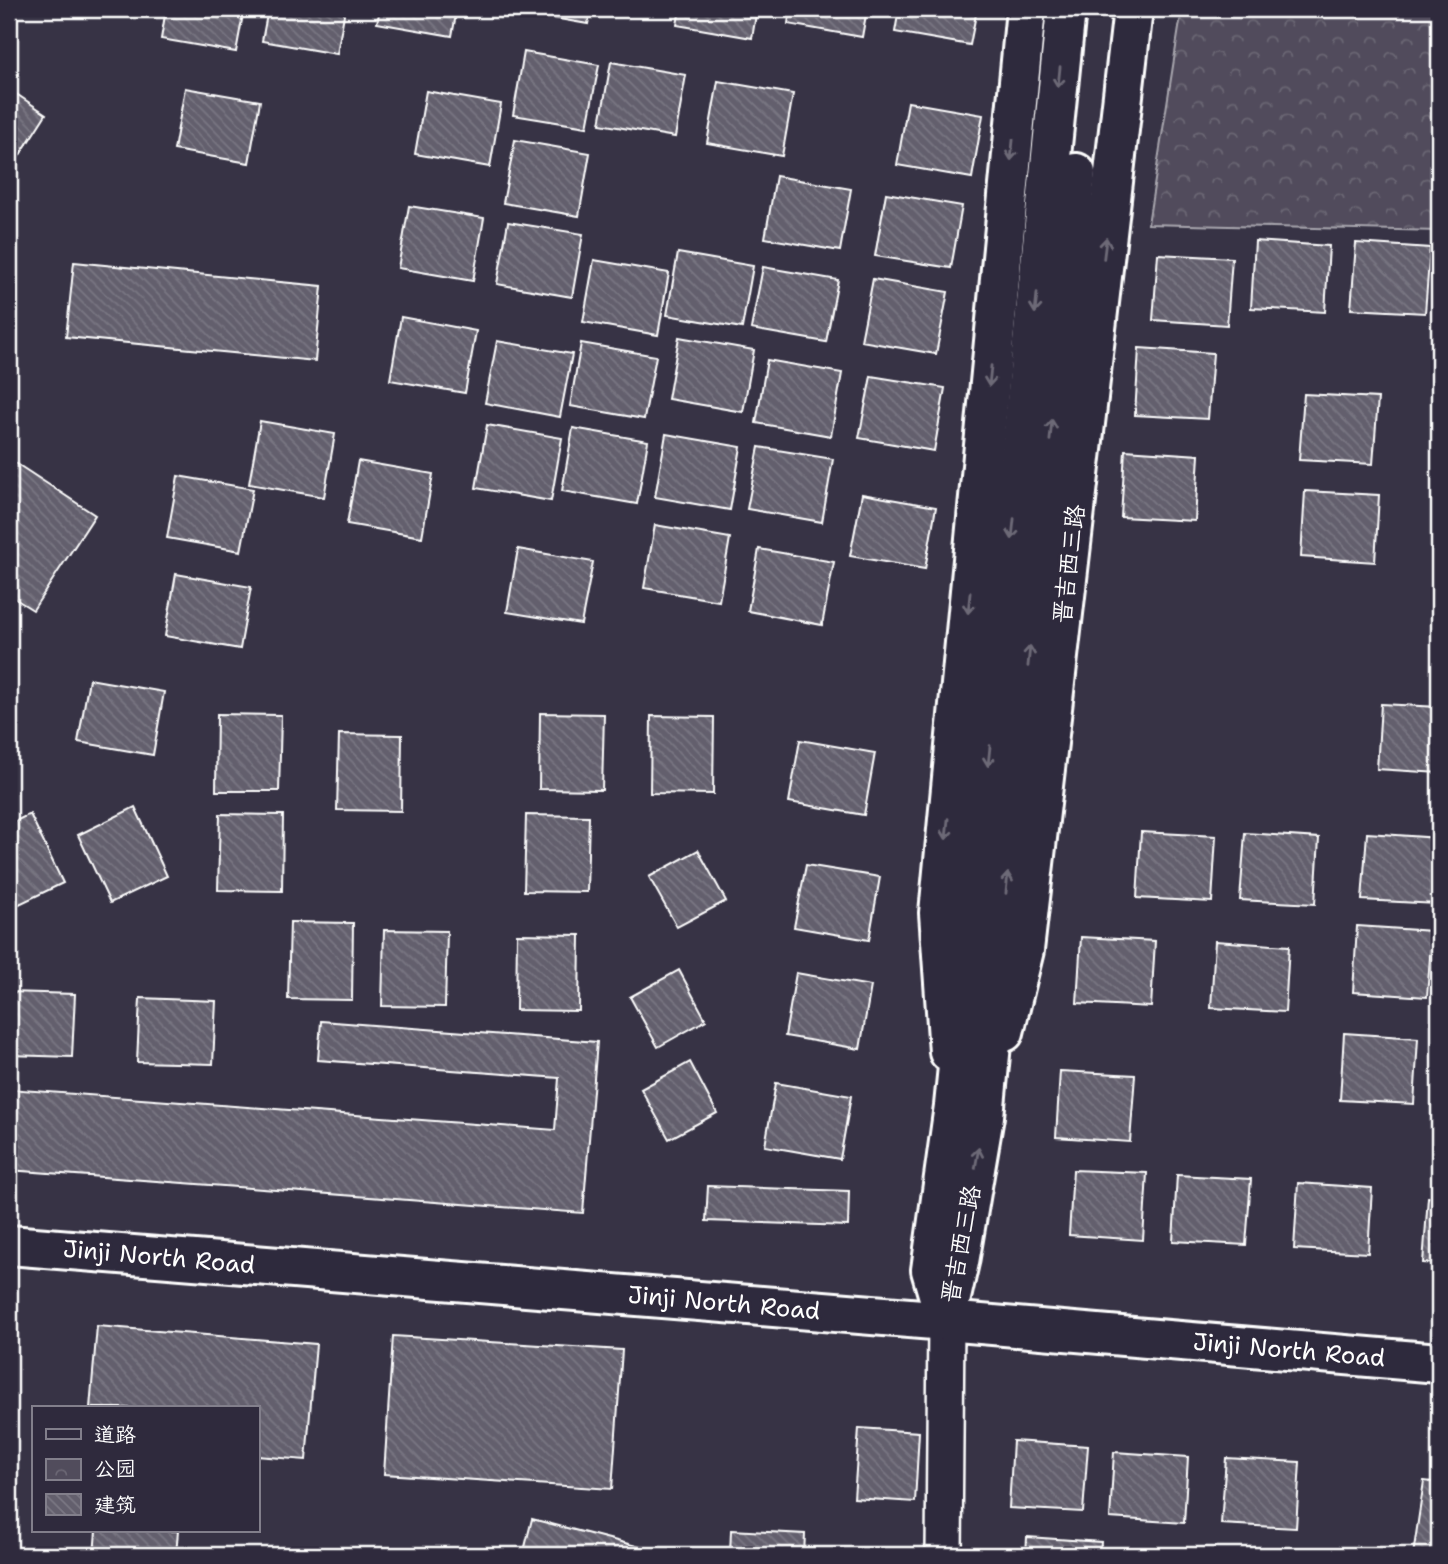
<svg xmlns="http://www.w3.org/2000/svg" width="1448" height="1564" viewBox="0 0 1448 1564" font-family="'Shantell Sans','LXGW WenKai TC',sans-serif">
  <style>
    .park { fill: url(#park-crowns); stroke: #a8a6ae; stroke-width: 2 }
    .building { fill: url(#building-back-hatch); stroke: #fff; stroke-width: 2 }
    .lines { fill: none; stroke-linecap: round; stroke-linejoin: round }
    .minor-casing { stroke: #fff; stroke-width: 40 }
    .tertiary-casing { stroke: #fff; stroke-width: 44 }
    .secondary-casing { stroke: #fff; stroke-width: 44 }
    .minor { stroke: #2f2a3d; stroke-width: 35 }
    .tertiary { stroke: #2f2a3d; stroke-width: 38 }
    .secondary { stroke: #2f2a3d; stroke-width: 38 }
    .oneway { stroke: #6d6a77 }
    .labels { text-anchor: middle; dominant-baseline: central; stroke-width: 5; stroke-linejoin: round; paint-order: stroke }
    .street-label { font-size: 24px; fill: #fff; stroke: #2f2a3d }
  </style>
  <defs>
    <pattern id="park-crowns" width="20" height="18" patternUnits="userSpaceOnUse" patternTransform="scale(1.75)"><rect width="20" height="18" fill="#514c5c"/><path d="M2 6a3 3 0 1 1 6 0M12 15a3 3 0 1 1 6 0" fill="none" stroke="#6b6774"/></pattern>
    <pattern id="building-back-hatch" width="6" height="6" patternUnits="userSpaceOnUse" patternTransform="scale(1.75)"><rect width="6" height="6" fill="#635f6d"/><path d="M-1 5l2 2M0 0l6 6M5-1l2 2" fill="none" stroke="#7a7783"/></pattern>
  </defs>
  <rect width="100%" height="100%" fill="#373345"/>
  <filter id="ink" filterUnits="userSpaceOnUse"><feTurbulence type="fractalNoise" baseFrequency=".0143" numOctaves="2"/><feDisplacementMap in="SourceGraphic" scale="14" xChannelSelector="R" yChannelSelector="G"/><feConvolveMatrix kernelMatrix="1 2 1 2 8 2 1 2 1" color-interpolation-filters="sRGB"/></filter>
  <g filter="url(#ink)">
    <path class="park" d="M1182,9H1439V231L1148,224Z"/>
    <g class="building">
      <path d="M166,9H244L236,52L161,39Z"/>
      <path d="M268,9H345L337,54L262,41Z"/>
      <path d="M380,9H457L452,36L377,23Z"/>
      <path d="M513,9H591L588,24L513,11Z"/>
      <path d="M680,9H757L752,38L677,25Z"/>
      <path d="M790,9H867L862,37L788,24Z"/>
      <path d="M899,9H977L970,45L895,32Z"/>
      <path d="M524,52L599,65L587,127L513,115Z"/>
      <path d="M611,62L686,75L675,137L600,124Z"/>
      <path d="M718,81L793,94L782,156L707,143Z"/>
      <path d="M185,88L260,101L249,163L174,150Z"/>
      <path d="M9,89L46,114L9,172Z"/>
      <path d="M426,91L501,104L490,167L415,154Z"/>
      <path d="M908,102L983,115L972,178L897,165Z"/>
      <path d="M515,140L590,153L579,216L503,203Z"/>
      <path d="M776,176L851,189L840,251L765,238Z"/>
      <path d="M886,193L962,206L951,268L875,256Z"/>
      <path d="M409,206L484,218L473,281L398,268Z"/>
      <path d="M508,222L583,234L572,297L497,284Z"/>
      <path d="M1255,241L1329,246L1325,312L1251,308Z"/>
      <path d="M1356,243L1430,248L1425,313L1351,309Z"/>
      <path d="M678,253L753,266L742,328L667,315Z"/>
      <path d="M1158,254L1232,258L1227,325L1153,320Z"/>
      <path d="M594,260L669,273L658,335L583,322Z"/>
      <path d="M74,262L322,286L315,361L66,337Z"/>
      <path d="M763,267L838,280L826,342L751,329Z"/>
      <path d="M873,279L948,292L936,354L861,341Z"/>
      <path d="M401,317L476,331L465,393L390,380Z"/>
      <path d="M679,337L754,350L743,412L668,399Z"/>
      <path d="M497,341L572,354L560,417L485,403Z"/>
      <path d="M581,343L656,356L644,419L570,406Z"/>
      <path d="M1139,348L1213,353L1208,419L1135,415Z"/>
      <path d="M767,360L842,373L831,436L756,423Z"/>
      <path d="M871,376L945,388L934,451L859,438Z"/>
      <path d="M1304,394L1378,398L1373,464L1299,460Z"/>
      <path d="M260,421L335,434L324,497L249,484Z"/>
      <path d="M487,425L562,438L551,501L476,488Z"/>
      <path d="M573,428L648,441L637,504L562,491Z"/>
      <path d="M666,434L741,447L730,510L655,497Z"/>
      <path d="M759,447L833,459L822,522L747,509Z"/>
      <path d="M1125,450L1199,455L1195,521L1121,517Z"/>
      <path d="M11,460L95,515L33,610L9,595V464Z"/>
      <path d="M358,461L433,474L422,537L347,524Z"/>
      <path d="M178,476L253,489L241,551L167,538Z"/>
      <path d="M1305,491L1379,495L1375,562L1301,557Z"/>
      <path d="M862,494L936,507L925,569L850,556Z"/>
      <path d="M655,525L730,538L719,601L644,588Z"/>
      <path d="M518,549L593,562L581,624L507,612Z"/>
      <path d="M759,549L834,562L822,625L748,611Z"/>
      <path d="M176,574L251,587L240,649L165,636Z"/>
      <path d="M89,679L164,692L153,755L78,742Z"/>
      <path d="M1381,704L1439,707V773L1377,769Z"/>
      <path d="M540,713L604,714L602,790L539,789Z"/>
      <path d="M217,714L281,715L279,791H216Z"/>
      <path d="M651,716L714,717L713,794L650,793Z"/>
      <path d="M339,734L402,735L401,811L337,810Z"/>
      <path d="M800,740L875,753L864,815L789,802Z"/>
      <path d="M135,807L167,876L110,903L78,835Z"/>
      <path d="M30,814L63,883L9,909V824Z"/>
      <path d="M220,814L283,815L282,891L218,890Z"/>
      <path d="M526,815L589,816L587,892L524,891Z"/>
      <path d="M1141,832L1216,836L1212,902L1137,898Z"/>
      <path d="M1245,833L1319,838L1315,904L1240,900Z"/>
      <path d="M1367,833L1439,838L1437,904L1362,900Z"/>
      <path d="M698,850L726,901L677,927L649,877Z"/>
      <path d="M806,865L880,877L869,940L794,927Z"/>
      <path d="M290,922L353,923L352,1000L288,999Z"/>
      <path d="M1357,926L1432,931L1427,997L1353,992Z"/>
      <path d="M384,930L447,931L445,1007L382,1006Z"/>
      <path d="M517,934L580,935L579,1011L516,1010Z"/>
      <path d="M1081,937L1155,941L1151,1007L1077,1003Z"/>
      <path d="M1215,941L1289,946L1285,1012L1211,1008Z"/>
      <path d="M679,970L706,1020L658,1047L630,997Z"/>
      <path d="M796,973L871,986L860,1049L785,1036Z"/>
      <path d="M9,992L75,994L72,1057L9,1055Z"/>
      <path d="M140,998L216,1001L213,1064L137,1062Z"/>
      <path d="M321,1021L597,1042L583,1213L9,1170V1089L555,1130L559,1078L318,1060Z"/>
      <path d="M1344,1033L1418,1038L1414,1104L1340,1100Z"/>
      <path d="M690,1062L717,1113L669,1139L641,1089Z"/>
      <path d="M1060,1071L1135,1075L1130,1142L1056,1137Z"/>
      <path d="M776,1083L851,1096L840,1159L765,1146Z"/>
      <path d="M1073,1170L1147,1173L1143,1240L1069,1235Z"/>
      <path d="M1177,1175L1251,1179L1246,1245L1173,1241Z"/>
      <path d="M1298,1183L1372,1188L1368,1253L1294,1249Z"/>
      <path d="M708,1186L849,1191L848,1226L706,1221Z"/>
      <path d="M1428,1197L1439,1198V1264L1423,1263Z"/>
      <path d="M97,1326L316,1344L306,1460L257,1456V1408H90Z"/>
      <path d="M393,1336L622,1350L612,1489L384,1474Z"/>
      <path d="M859,1428L919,1432L915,1502L854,1498Z"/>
      <path d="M1013,1441L1088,1446L1083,1512L1009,1508Z"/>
      <path d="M1114,1452L1188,1457L1184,1523L1110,1518Z"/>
      <path d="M1226,1458L1300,1462L1296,1528L1221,1524Z"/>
      <path d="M1424,1481L1439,1483V1555H1413Z"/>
      <path d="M532,1519L648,1549L647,1555H523Z"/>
      <path d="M731,1530L805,1534L804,1555H730Z"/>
      <path d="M96,1531H178L176,1555H94Z"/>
      <path d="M1027,1537L1101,1542L1100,1555H1026Z"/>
    </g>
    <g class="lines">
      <defs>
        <path id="minor" d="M944,1555L946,1321"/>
        <g id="tertiary">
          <path d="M1004,1032L1024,950L1133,9"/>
          <path d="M949,1052L939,913L1026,9"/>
          <path d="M9,1245L946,1321L1439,1363"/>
        </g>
        <g id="secondary">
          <path d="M947,1315L959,1262L984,1116L1076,173"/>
          <path d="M946,1321L931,1270L954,1106L1066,9"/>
        </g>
      </defs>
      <use href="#minor" class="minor-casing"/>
      <use href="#tertiary" class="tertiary-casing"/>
      <use href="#secondary" class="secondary-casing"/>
      <use href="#minor" class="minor"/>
      <use href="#tertiary" class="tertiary"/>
      <use href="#secondary" class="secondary"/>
    </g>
    <defs><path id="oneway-shaft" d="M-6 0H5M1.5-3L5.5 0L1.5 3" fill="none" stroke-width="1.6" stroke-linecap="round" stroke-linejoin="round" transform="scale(1.75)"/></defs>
    <g class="oneway">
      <use href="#oneway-shaft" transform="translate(1059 77) rotate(96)"/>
      <use href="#oneway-shaft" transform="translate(1012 150) rotate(96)"/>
      <use href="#oneway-shaft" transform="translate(1105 248) rotate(-83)"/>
      <use href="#oneway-shaft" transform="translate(1036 303) rotate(96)"/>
      <use href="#oneway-shaft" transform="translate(990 376) rotate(96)"/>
      <use href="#oneway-shaft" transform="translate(1051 430) rotate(-84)"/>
      <use href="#oneway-shaft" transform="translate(1013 529) rotate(96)"/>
      <use href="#oneway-shaft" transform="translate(969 603) rotate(96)"/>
      <use href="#oneway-shaft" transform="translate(1029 656) rotate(-84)"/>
      <use href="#oneway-shaft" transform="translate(989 756) rotate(96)"/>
      <use href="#oneway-shaft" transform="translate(947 829) rotate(96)"/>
      <use href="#oneway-shaft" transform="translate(1007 883) rotate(-84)"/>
      <use href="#oneway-shaft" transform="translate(977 1158) rotate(-80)"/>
    </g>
  </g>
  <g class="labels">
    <g class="street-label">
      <text transform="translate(1069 564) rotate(-83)">晋吉西三路</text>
      <text transform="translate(961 1244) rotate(-79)">晋吉西三路</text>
      <text transform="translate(159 1257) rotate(5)">Jinji North Road</text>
      <text transform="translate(724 1303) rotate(5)">Jinji North Road</text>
      <text transform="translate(1289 1350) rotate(5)">Jinji North Road</text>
    </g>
  </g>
  <rect width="1448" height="1564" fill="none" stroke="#2f2a3d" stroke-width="35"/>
  <rect x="18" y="18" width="1413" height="1529" fill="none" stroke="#fff" stroke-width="2.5" filter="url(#ink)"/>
  <rect x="32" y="1406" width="228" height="126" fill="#2f2a3d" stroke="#827f8b" stroke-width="2"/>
  <rect x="46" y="1429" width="35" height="10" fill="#2f2a3d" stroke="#827f8b" stroke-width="2"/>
  <text x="94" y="1442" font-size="21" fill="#ffffff">道路</text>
  <rect x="46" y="1459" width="35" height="21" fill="url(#park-crowns)" stroke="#827f8b" stroke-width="2"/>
  <text x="94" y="1476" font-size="21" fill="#ffffff">公园</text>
  <rect x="46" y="1494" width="35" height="21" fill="url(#building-back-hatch)" stroke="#827f8b" stroke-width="2"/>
  <text x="94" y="1512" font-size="21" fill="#ffffff">建筑</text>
</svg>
